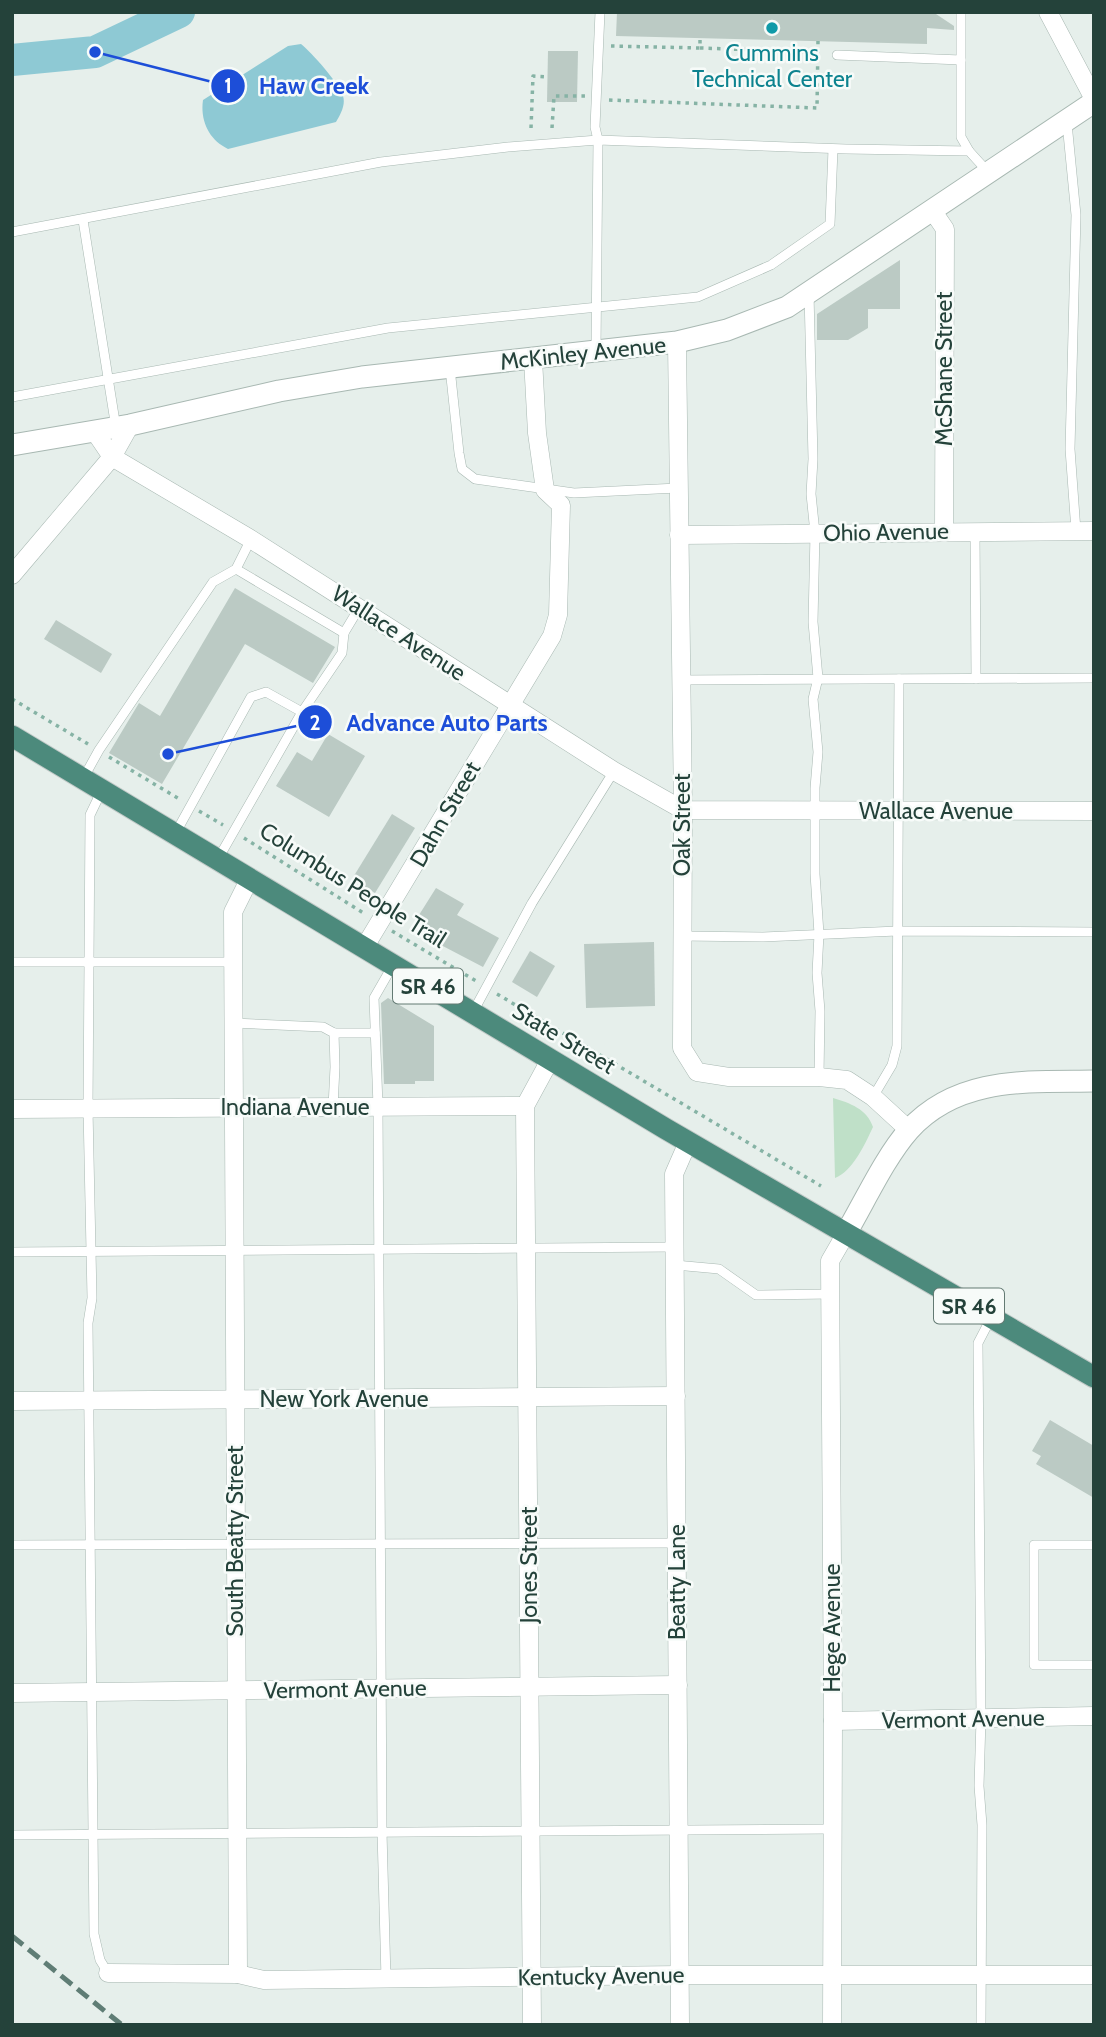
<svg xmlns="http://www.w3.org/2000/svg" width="1106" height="2037" viewBox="0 0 1106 2037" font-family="Cabin,sans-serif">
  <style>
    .green { fill: #bfe0c8 }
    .water { fill: #8ec9d4 }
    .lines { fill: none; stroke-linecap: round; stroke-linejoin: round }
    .river { stroke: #8ec9d4; stroke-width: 32 }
    .building { fill: #bbcac4 }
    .service-casing { stroke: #a8b8b2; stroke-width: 10 }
    .minor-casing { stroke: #a8b8b2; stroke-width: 19 }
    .tertiary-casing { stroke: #a8b8b2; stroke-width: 23 }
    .trunk-casing { stroke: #c2cac8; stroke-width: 23 }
    .path { stroke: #86b3a5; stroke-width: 3.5; stroke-dasharray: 3.5 5; stroke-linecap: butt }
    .service { stroke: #fff; stroke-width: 9 }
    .minor { stroke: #fff; stroke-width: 18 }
    .tertiary { stroke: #fff; stroke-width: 21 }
    .trunk { stroke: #4c8a7c; stroke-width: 21 }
    .rail { stroke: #5f7d75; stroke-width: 5; stroke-dasharray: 14 7; stroke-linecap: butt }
    .culture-dot { fill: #0f9aa8; stroke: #f7fbf9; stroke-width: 2.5 }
    .labels { text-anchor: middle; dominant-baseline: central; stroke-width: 5; stroke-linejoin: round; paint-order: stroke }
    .shield { fill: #f7fbf9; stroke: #637a73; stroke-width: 2 }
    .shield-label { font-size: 21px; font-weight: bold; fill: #24423a }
    .culture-label { font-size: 23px; fill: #0d838f; stroke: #f7fbf9 }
    .street-label { font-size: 23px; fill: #24423a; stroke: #f7fbf9 }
    .leader { fill: none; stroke: #1d4ed8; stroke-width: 2.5 }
    .callout-dot { fill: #1d4ed8; stroke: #f7fbf9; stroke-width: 2.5 }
    .mark-label { font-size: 21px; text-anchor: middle; font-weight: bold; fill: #fff }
    .callout-label { font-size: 24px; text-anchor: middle; font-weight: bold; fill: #1d4ed8; stroke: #f7fbf9; stroke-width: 5; stroke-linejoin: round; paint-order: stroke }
  </style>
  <rect width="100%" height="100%" fill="#e6efeb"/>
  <path class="green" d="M833,1098C850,1103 867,1109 873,1127C865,1144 853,1171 835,1178Z"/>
  <path class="water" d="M301,44C311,52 340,84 343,96C346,105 340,115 336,122L228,149C209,140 200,121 203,100L288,46Z"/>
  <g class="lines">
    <path class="river" d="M12,60L95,52L179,12"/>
  </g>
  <g class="building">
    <path d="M617,12H933L954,26V30L927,28V44L616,36Z"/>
    <path d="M548,51H578L577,102H547Z"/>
    <path d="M900,260V309H868V328L848,340H817V314Z"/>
    <path d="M235,588L335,647L313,683L245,644L162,784L109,753L139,703L160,716Z"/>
    <path d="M56,620L112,654L101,673L44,639Z"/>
    <path d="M328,734L365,756L329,817L276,786L297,752L312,761Z"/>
    <path d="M392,814L415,828L375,893L352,879Z"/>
    <path d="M436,888L464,904L457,915L499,938L483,967L416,932L424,918L419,915Z"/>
    <path d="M654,942L655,1006L586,1008L584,944Z"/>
    <path d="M530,951L555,966L537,997L512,982Z"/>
    <path d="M388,998L434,1026V1081H415V1084H384L381,1003Z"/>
    <path d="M1050,1420L1094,1446V1498L1036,1464L1041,1456L1032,1451Z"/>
  </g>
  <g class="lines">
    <defs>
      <g id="service">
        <path d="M961,12V137L969,151"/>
        <path d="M837,55L961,60"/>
        <path d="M1067,123L1076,215L1070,449L1076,531"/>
        <path d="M83,220L116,428"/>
        <path d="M12,232L381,162L508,147L598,140L846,149L969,151L988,172"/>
        <path d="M809,293L813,459L811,494L815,533L813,622L818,678L813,699L818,752L815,788V874L819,934L817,973L820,1011L819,1077"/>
        <path d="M596,350L598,140L595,127L600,12"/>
        <path d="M450,368L459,453L462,469L475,479L574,493L678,488"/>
        <path d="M12,397L388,328L698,297L771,265L830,224L833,149"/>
        <path d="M975,532L976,679"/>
        <path d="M236,569L344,633L359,608"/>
        <path d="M681,680L1094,678"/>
        <path d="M84,777L99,750L213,582L236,569L251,539"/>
        <path d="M102,790L90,815L88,1109L92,1298L88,1323L94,1934L100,1960L108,1973"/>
        <path d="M175,834L251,697L266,692L302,712"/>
        <path d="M218,859L302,712L342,653L344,633"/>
        <path d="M682,936L763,937L897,931L1094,932"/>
        <path d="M12,962H233"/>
        <path d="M473,1012L532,903L614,771"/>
        <path d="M233,1023L323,1027L334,1033L335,1067L333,1107"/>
        <path d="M334,1033H375"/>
        <path d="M873,1097L892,1065L897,1046L899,679"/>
        <path d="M12,1252L675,1247"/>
        <path d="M675,1265L719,1269L756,1295L830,1294"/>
        <path d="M12,1545L677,1543"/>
        <path d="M1094,1545H1034V1665H1094"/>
        <path d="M12,1835L832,1829"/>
        <path d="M386,1979L382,1832L378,1106L374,998L393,965"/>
        <path d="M981,2025L982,1825L979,1786L981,1719L978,1343L991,1318"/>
      </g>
      <g id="minor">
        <path d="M1048,12L1094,99"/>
        <path d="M932,210L945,229L944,532"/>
        <path d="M677,342L683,810L682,1048L697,1072L729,1077H819L847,1080L873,1097L909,1130"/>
        <path d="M95,432L112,457L249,538L614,771L683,810L1094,811"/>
        <path d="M679,535L1094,531"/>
        <path d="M12,575L112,457L130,425"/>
        <path d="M364,948L552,636L558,615L561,505L545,490L537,433L533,359"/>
        <path d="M12,1109L525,1106"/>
        <path d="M12,1401L676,1396"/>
        <path d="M12,1693L678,1685"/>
        <path d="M833,1721L1094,1716"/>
        <path d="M108,1973L238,1974L264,1980L680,1975H1094"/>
        <path d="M238,1974L233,912L250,878"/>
        <path d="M532,2025L525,1106L550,1060"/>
        <path d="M680,2025L674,1174L688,1142"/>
        <path d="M832,2025L833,1721L830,1261L845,1235"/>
      </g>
      <g id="tertiary">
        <path d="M12,445L130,425L279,391L362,377L677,342L727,330L787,307L1094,102"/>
        <path d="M845,1235C864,1203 885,1157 909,1130C958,1076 1028,1082 1094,1081"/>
      </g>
      <path id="trunk" d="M12,736L666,1129L1094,1377"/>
    </defs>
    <use href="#service" class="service-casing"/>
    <use href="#minor" class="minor-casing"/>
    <use href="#tertiary" class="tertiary-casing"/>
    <use href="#trunk" class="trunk-casing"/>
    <g class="path">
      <path d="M611,46L700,48V38"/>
      <path d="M700,48L818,52"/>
      <path d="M609,100L817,108L818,41"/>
      <path d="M531,128L533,76L548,77"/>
      <path d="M552,128L554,96H586"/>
      <path d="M12,699L88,744"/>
      <path d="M109,757L181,800"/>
      <path d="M199,811L223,825"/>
      <path d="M244,838L365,914"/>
      <path d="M392,931L476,981"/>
      <path d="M497,994L821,1186"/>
    </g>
    <use href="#service" class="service"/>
    <use href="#minor" class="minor"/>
    <use href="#tertiary" class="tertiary"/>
    <use href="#trunk" class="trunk"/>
    <path class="rail" d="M12,1936L122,2025"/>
  </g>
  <circle class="culture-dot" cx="772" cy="28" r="7"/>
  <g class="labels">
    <g class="shield">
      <rect x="393" y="968.5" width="70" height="35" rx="5"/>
      <rect x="934" y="1288.5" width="70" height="35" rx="5"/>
    </g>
    <g class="shield-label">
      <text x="428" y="986">SR 46</text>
      <text x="969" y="1306">SR 46</text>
    </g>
    <g class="culture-label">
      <text x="772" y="53">Cummins<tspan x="772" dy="26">Technical Center</tspan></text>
    </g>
    <g class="street-label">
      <text transform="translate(583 353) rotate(-6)">McKinley Avenue</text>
      <text transform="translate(944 369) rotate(-90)">McShane Street</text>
      <text transform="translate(886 532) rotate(-1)">Ohio Avenue</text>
      <text transform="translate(399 633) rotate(33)">Wallace Avenue</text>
      <text x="936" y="811">Wallace Avenue</text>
      <text transform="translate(445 814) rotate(-60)">Dahn Street</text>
      <text transform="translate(682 825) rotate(-90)">Oak Street</text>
      <text transform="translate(353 885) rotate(32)">Columbus People Trail</text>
      <text transform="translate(564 1038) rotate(31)">State Street</text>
      <text x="295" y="1107">Indiana Avenue</text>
      <text x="344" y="1399">New York Avenue</text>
      <text transform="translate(235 1541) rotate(-90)">South Beatty Street</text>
      <text transform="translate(529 1565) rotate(-90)">Jones Street</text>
      <text transform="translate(677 1582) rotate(-90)">Beatty Lane</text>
      <text transform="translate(832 1628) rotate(-90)">Hege Avenue</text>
      <text transform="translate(345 1689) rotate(-1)">Vermont Avenue</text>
      <text transform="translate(963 1719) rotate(-1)">Vermont Avenue</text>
      <text transform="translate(601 1976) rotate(-1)">Kentucky Avenue</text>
    </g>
  </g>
  <path class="leader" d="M95 52L228 86M168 754L315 722"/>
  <g class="callout-dot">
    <circle cx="95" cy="52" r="7"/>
    <circle cx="168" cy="754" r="7"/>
    <circle cx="228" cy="86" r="18"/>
    <circle cx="315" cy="722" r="18"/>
  </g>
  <g class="mark-label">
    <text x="228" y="93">1</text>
    <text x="315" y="730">2</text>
  </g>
  <g class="callout-label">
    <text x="314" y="94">Haw Creek</text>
    <text x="447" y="731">Advance Auto Parts</text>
  </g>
  <rect width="1106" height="2037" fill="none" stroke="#24423a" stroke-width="28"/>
</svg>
